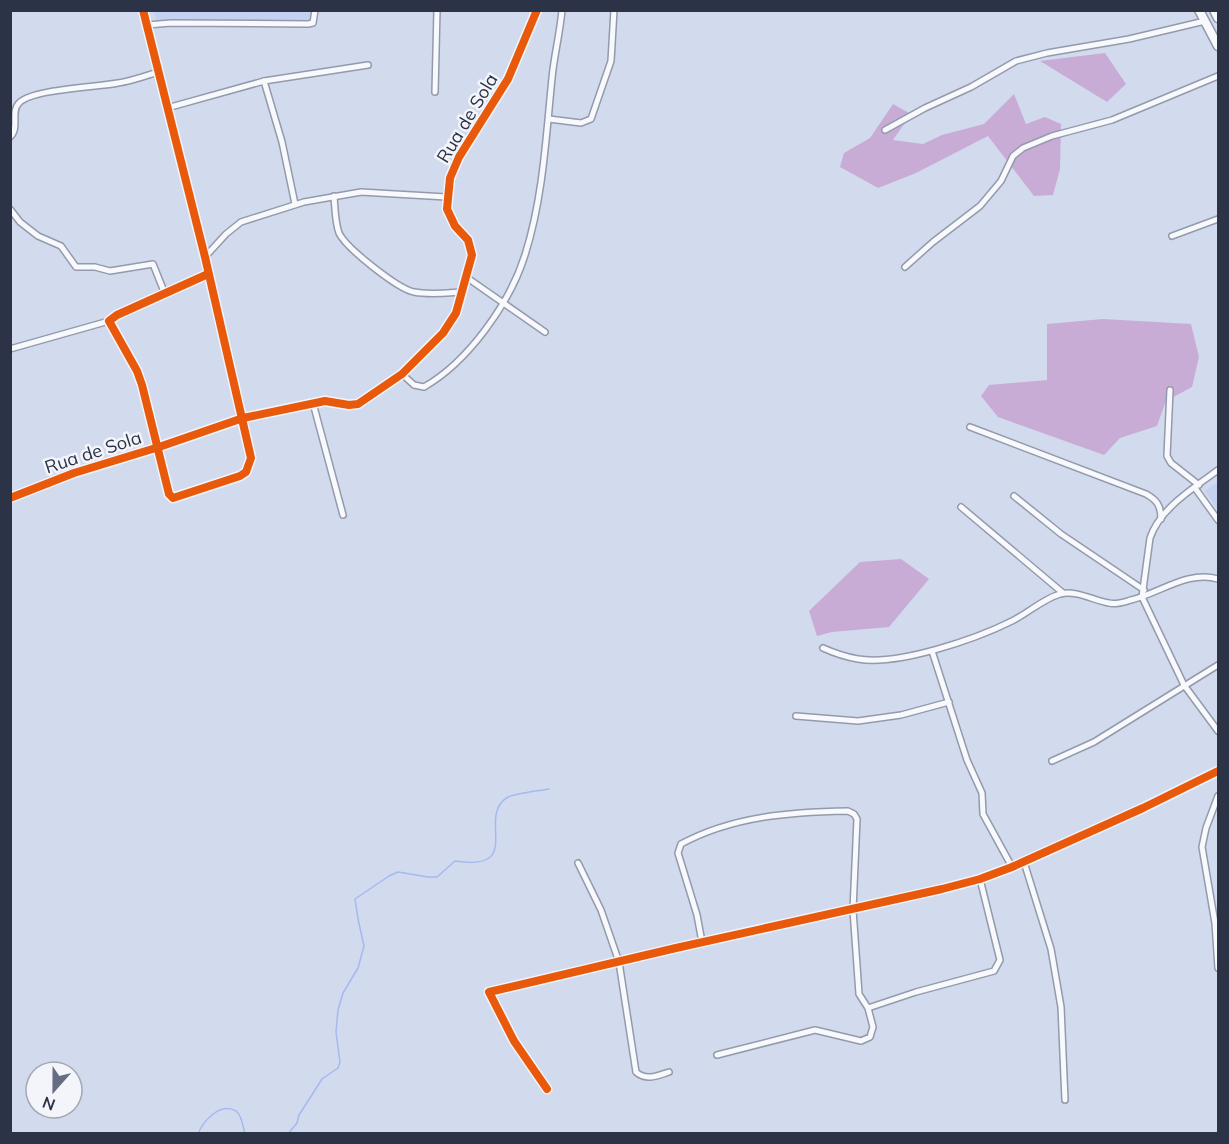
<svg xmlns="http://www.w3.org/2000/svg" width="1229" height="1144" viewBox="0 0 1229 1144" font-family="Mulish,sans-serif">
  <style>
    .built { fill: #c4d1f2 }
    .forest { fill: #c9acd5 }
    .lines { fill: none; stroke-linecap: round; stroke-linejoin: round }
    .stream { stroke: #a5b9f0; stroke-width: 1.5 }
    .minor-casing { stroke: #949aab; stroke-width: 8 }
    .primary-casing { stroke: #949aab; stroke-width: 11 }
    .minor { stroke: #f8f9fc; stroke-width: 5 }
    .primary { stroke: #f8f9fc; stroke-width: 8 }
    .cycleway-casing { stroke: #f3f5fa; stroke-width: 11 }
    .cycleway { stroke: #e8590c; stroke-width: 8 }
    .labels { text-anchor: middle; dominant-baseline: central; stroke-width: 5; stroke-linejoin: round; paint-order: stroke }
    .street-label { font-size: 18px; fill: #2c3346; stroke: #f3f5fa }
  </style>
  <rect width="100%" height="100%" fill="#d2daee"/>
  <g class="built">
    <path d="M154,11H311L310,21L156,20Z"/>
    <path d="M1218,481V510L1205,491Z"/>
  </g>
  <g class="forest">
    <path d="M1105,53L1126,84L1107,102L1040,61Z"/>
    <path d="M1014,94L1026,124L1045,117L1061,124L1060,169L1053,195L1034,196L988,136L916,173L878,188L840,167L844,153L870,138L893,104L911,114L893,140L923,144L942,135L984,124Z"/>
    <path d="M1103,319L1191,324L1199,357L1192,387L1166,401L1157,426L1120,438L1104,455L998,417L981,396L989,385L1047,380V324Z"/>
    <path d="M901,559L929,579L889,627L832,632L817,636L809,611L860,562Z"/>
  </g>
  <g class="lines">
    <g class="stream">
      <path d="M25,1134H27"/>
      <path d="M198,1134C203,1121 220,1102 236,1111C242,1115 243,1127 245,1134"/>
      <path d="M288,1134L297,1123L299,1115L322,1079L338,1068L340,1062L336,1032L338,1010L343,993L358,968L364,946L358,919L355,899L389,876L398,872L428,877H437L455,861C526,872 475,816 508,797C516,793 538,791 549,789"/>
    </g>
    <defs>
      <g id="minor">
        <path d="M143,10L205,257L251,458L246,472L240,476L173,498L169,494L142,385L137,371L109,321L117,315L208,274"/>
        <path d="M147,25L171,23L308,24L313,23L315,10"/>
        <path d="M264,81L282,142L295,204"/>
        <path d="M435,92L437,10"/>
        <path d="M167,108L264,81L368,65"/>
        <path d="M549,119L581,123L591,119L611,61L614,10"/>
        <path d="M885,130L925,108L971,87L1016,61L1047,53L1129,39L1205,21"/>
        <path d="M10,137C20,128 10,112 19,103C32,89 98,87 118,83C132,81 145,76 158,72"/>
        <path d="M334,196C335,208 335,222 339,233C346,248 398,289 414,292C429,295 446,293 460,292"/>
        <path d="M10,209L20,222L38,236L61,246L76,267H95L110,271L153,264L165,294"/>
        <path d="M1172,236L1218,219"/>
        <path d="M205,257L226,234L241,222L304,202L361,192L446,197"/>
        <path d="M905,267L933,242L980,206L1001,181L1013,156L1023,148L1052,136L1112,120L1218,76"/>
        <path d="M466,277L545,332"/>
        <path d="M10,349L109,321"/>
        <path d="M402,374L414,385L424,387C468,362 510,303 525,255C543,198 546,137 552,78C554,56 560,33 562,10"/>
        <path d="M1170,390L1167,456L1171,463L1199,485"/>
        <path d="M313,403L343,515"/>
        <path d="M970,427L1146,494C1157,500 1161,506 1161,519"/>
        <path d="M1218,470C1194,488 1160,508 1150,538L1142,597L1184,685L1218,731"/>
        <path d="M1195,488L1218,520"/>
        <path d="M1014,496L1061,534L1144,590"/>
        <path d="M10,498L74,473L159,447L243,418L325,401L349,405L358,404L402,374L443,333L456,313L472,255L468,240L455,226L447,209L450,178L459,157L508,79L537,10"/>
        <path d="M961,507L1063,593"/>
        <path d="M823,648C834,653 846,657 858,659C898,666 976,639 1012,621C1028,613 1043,599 1060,594C1077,590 1092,600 1109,603C1116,605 1124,602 1131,600C1160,593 1188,570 1218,579"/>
        <path d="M932,651L967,760L982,793L983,814L1012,867"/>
        <path d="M796,716L858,721L901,715L949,702"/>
        <path d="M1052,761L1094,742L1218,665"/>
        <path d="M1218,796L1206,828L1202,847L1215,923L1218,968"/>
        <path d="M1024,862L1051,949L1061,1007L1065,1100"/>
        <path d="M578,863L601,910L619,962L636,1072C646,1081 657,1076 669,1072"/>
        <path d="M702,942L697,915L678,853L681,844C733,816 791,812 848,811L854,814L857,819L853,910L859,994L868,1008L873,1027L870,1037L861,1041L815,1030L717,1055"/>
        <path d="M868,1008L916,992L994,971L1000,960L980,879"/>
        <path d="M547,1089L514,1041L489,992L676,948L942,889L980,879L1012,867L1143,808L1218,771"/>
      </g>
      <g id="primary">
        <path d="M1199,10L1218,46"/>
        <path d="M1214,10L1218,18"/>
      </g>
    </defs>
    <use href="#minor" class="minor-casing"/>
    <use href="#primary" class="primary-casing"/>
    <use href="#minor" class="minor"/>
    <use href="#primary" class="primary"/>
    <defs>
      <g id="cycleway">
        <path d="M143,10L205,257L251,458L246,472L240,476L173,498L169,494L142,385L137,371L109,321L117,315L208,274"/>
        <path d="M10,498L74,473L159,447L243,418L325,401L349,405L358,404L402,374L443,333L456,313L472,255L468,240L455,226L447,209L450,178L459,157L508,79L537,10"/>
        <path d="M547,1089L514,1041L489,992L676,948L942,889L980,879L1012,867L1143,808L1218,771"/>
      </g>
    </defs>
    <use href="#cycleway" class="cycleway-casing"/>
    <use href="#cycleway" class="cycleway"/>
  </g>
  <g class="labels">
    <g class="street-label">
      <text transform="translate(467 118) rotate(-59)">Rua de Sola</text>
      <text transform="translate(93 452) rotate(-18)">Rua de Sola</text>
    </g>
  </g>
  <rect width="1229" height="1144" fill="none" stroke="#2c3346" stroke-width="24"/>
  <g transform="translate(54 1090) rotate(201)"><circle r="28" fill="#f3f5fa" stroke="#a3a7b2" stroke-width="1.5"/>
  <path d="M0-4.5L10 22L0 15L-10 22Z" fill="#666d81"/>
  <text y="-9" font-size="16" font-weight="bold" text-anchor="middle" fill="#2c3346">N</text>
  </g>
</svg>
